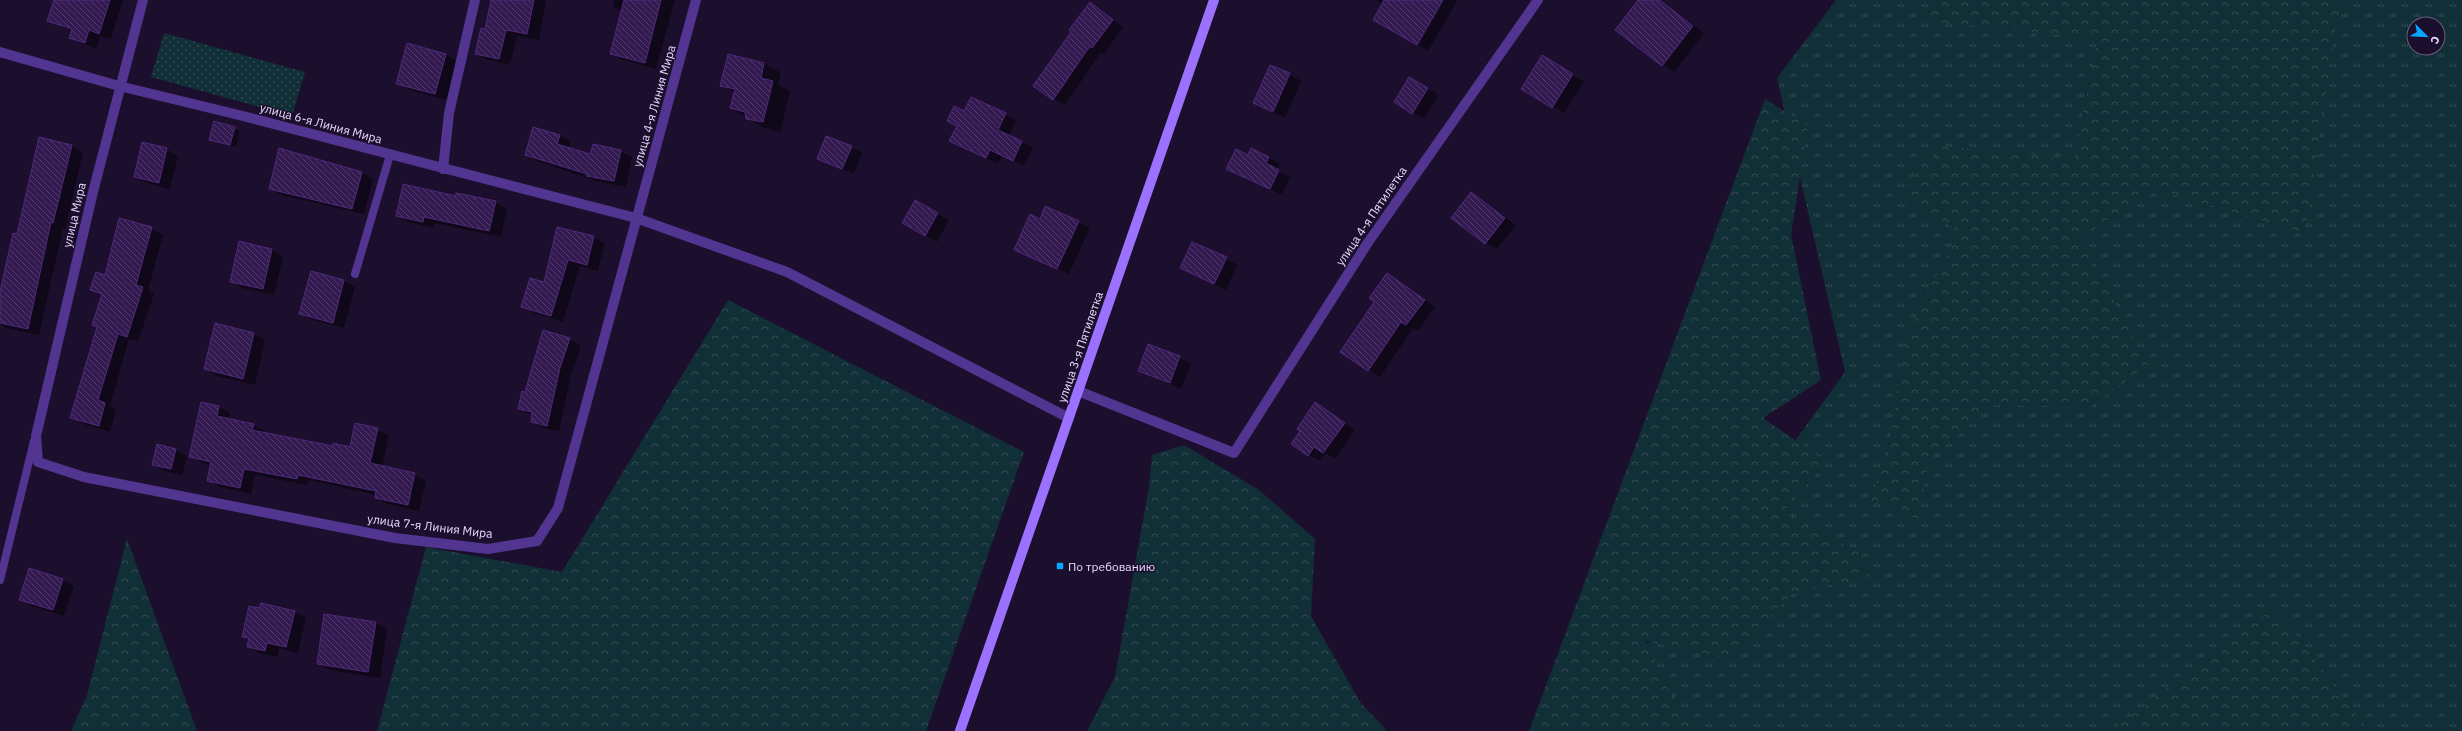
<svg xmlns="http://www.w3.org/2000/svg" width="2462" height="731" viewBox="0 0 2462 731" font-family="'IBM Plex Sans',sans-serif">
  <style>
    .grass { fill: url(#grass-tufts); fill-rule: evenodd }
    .forest { fill: url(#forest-crowns) }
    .park { fill: url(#park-dots) }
    .shadow { fill: #0007 }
    .building { fill: url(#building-back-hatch); stroke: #50287e }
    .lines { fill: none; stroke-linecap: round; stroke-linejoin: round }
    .lane { stroke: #513590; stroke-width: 8 }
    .street { stroke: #513590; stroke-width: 10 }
    .secondary { stroke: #9b71ff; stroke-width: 10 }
    .poi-dot { fill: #06a4ff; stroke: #1c0f2d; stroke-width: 1.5 }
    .labels { text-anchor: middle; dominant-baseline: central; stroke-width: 3; stroke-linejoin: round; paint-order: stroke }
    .street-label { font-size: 12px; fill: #e8daff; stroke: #1c0f2d }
    .poi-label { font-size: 12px; fill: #e8daff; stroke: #1c0f2d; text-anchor: start }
  </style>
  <defs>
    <pattern id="grass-tufts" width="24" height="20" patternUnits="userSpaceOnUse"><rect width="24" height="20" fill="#112f37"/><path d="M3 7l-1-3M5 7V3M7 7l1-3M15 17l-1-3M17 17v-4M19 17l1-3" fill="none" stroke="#344d55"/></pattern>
    <pattern id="forest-crowns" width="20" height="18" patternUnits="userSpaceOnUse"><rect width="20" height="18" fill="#112f37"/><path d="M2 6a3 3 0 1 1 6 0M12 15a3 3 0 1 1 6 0" fill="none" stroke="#344d55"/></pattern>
    <pattern id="park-dots" width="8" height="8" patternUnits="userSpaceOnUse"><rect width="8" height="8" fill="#112f37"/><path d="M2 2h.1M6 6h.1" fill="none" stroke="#344d55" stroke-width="1.8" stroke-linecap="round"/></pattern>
    <pattern id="building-back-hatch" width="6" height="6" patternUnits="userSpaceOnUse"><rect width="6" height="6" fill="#321950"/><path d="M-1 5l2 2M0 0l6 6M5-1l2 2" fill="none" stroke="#503a6a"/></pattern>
  </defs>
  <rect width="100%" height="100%" fill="#1c0f2d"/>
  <path class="grass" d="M1836,0H2462V731H1627L1610,696L1845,372L1777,78ZM2414,24H2438V48H2414Z"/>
  <g class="forest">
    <path d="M1938,0H2340L2305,233L2151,188L2081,239L2148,365L2090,407L1990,405L1929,459L1918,519L1871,500L1892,431L1904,339L1959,231L1897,196L1944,146L2074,160L2098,39L1928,21Z"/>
    <path d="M1765,99L1808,126L1791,235L1821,380L1763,418L1827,462L1783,512L1857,551L1867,578L1795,592L1729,658L1646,641L1666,686L1695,731H1529Z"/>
    <path d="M728,300L1024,452L926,731H377L426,547L562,572Z"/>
    <path d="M1184,445L1259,490L1315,539L1311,616L1360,702L1387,731H1087L1115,677L1149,487L1152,455Z"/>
    <path d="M127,539L197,731H71L87,695Z"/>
    <path d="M2275,607L2369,731H2111Z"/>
  </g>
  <path class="park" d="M164,33L305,72L292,116L151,77Z"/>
  <g class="shadow">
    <path d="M55,0H123L111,39L100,36L96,49L70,38L72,31L48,21Z"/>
    <path d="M492,0H546L539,40L517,36L510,65L488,60L476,54L486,30Z"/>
    <path d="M614,0H675L656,69L623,60L611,54L622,12L613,6Z"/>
    <path d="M1376,0H1455L1457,1L1428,51L1375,19L1383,5Z"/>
    <path d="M1639,0H1661L1704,33L1674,72L1616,29Z"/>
    <path d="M1090,4L1123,27L1104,54L1101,52L1065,105L1053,99L1072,32Z"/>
    <path d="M445,54L457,61L446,100L409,90L397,83Z"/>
    <path d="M728,55L764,63L781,73L778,85L790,91L780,132L764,128L731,108L735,93L722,85Z"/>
    <path d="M1553,63L1584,82L1564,113L1523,89Z"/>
    <path d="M1289,74L1301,81L1285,118L1254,103Z"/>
    <path d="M1421,84L1439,95L1424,119L1395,102Z"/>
    <path d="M1005,114L1016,120L1009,136L1033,148L1024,166L1002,156L998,164L951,141Z"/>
    <path d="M234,128L240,131L236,147L210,139Z"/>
    <path d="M559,135L571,142L568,149L591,156L620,151L632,157L626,187L599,182L537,161L526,155Z"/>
    <path d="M71,146L83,152L65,229L63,228L39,335L6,328L0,324V297L17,235Z"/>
    <path d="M851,147L862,153L854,174L818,158Z"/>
    <path d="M166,149L178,156L170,189L147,183L135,177Z"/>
    <path d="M1252,149L1280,164L1277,170L1290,177L1282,195L1228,169L1248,156Z"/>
    <path d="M362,173L373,179L364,214L281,195L270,188Z"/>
    <path d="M1471,193L1516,225L1497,249L1486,243Z"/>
    <path d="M456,197L495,202L507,209L501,237L435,223L434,228L408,222L397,215Z"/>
    <path d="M916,201L949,220L937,242L904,223Z"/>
    <path d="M1040,220L1078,222L1090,228L1069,274L1016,249Z"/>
    <path d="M151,228L163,235L148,291L154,294L138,342L129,339L110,406L116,410L110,432L83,424L71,417L98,327L103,296L92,290Z"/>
    <path d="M558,228L594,237L605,244L598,271L580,266L563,322L534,313L523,306L544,283Z"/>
    <path d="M272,250L283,257L274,295L242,288L231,281Z"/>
    <path d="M1226,258L1237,265L1226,290L1181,268Z"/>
    <path d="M1387,274L1435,307L1418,331L1413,328L1380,377L1369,370L1375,301Z"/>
    <path d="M344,281L355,287L344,328L312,320L301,314Z"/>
    <path d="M543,332L570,339L581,346L571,375L559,431L543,428L532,421L533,416L519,409L526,393Z"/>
    <path d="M254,334L265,340L255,385L217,376L205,369Z"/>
    <path d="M1179,357L1191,364L1181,389L1139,371Z"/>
    <path d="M1316,404L1355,430L1335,459L1326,453L1320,461L1309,455L1301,431Z"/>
    <path d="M219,407L230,413L229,419L253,425L265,431L264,434L333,447L351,448L377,429L389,436L382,467L415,474L426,481L419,511L387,504L376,498L377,495L309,480L308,485L255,475L251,494L220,487L209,480L212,465L202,463L191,457Z"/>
    <path d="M175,450L187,456L182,475L164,471L153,464Z"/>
    <path d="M63,580L74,586L64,616L31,606L20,599Z"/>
    <path d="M261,604L295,612L306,618L298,653L279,648L277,657L259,653L248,646L249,640L243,636Z"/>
    <path d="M376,623L387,629L380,678L329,670L318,664Z"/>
  </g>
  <g class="building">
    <path d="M54,0H110L99,34L89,30L85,43L69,38L72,29L47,21Z"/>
    <path d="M491,0H534L527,34L506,30L499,59L475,54L481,28L485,29Z"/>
    <path d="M624,0H661L645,63L610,54Z"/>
    <path d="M1384,0H1443L1417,45L1373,20Z"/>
    <path d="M1638,0H1660L1693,26L1662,66L1615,30Z"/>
    <path d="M1090,2L1113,20L1092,48L1090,46L1053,100L1033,86L1071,32L1069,30Z"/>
    <path d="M407,43L446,54L435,94L396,84Z"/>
    <path d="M728,54L764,63L761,78L773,81L763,122L746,119L745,112L730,108L735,89L720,86Z"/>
    <path d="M1542,55L1573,74L1552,108L1521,89Z"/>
    <path d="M1270,65L1290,73L1273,112L1253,103Z"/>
    <path d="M1409,77L1428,88L1412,114L1394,102Z"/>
    <path d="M971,97L1006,113L998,130L1022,141L1013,161L990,150L986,158L949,141L957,126L947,121L954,106L964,111Z"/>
    <path d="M214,121L235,127L230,145L209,140Z"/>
    <path d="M533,127L560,135L557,144L590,154L593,144L621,150L614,181L586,176L587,174L525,155Z"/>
    <path d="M826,136L852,146L842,169L817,159Z"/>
    <path d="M39,137L72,145L53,223L51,222L28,329L0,323V292L13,233L17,234Z"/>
    <path d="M142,142L167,148L159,183L134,177Z"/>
    <path d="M279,148L362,172L352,209L269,189Z"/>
    <path d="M1251,148L1269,157L1266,163L1279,170L1270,189L1226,169L1236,149L1248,155Z"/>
    <path d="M403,184L456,196V193L496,201L489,231L424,217L423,222L396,216Z"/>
    <path d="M1471,192L1505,218L1485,244L1451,218Z"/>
    <path d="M915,200L938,213L925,236L902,223Z"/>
    <path d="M1045,206L1079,221L1057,269L1014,250L1030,214L1040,219Z"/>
    <path d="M119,218L152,227L136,285L143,287L127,337L118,334L98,400L105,403L99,426L70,418L97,327L92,325L102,294L90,290L96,272L105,275Z"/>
    <path d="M557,227L594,236L587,265L568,260L551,316L521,307L530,278L544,282Z"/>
    <path d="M239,241L272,249L263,289L230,282Z"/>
    <path d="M1192,242L1227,257L1214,284L1180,268Z"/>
    <path d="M311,271L344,280L333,323L299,314Z"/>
    <path d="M1387,273L1425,300L1406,325L1401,322L1368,371L1340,352L1374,302L1369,298Z"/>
    <path d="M215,323L254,333L243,379L204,369Z"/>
    <path d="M543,330L570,338L560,368L547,426L531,422L532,412L518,409L522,391L525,392Z"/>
    <path d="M1148,344L1180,356L1170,383L1138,371Z"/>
    <path d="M201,402L219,406L217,416L254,424L252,430L333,446V443L350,447L355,423L378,428L370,463L415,473L408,505L375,498L376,491L298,475L297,479L244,469L240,488L207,481L211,462L189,457Z"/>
    <path d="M1315,402L1345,423L1323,453L1314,447L1308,456L1291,444L1300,431L1297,429Z"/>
    <path d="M157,444L176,449L171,469L152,465Z"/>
    <path d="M29,568L63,579L53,610L19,600Z"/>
    <path d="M261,603L295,611L286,647L267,643L265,651L247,647L249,638L242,637L249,606L259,608Z"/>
    <path d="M324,614L376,622L368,672L317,664Z"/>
  </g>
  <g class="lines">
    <g class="lane">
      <path d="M355,274L390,155"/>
      <path d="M0,580L34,441"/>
    </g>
    <g class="street">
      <path d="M143,0L93,192L36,436L38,462L84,477L395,538L488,549L537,541L558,508L696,0"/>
      <path d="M0,52L119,86L239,115L636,218L787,272L1069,418"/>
      <path d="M443,169L449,113L475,0"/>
      <path d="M1078,391L1234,453L1367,244L1538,0"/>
    </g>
    <path class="secondary" d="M960,731L1214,0"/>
  </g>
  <rect class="poi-dot" x="1056" y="562" width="8" height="8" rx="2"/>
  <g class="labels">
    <g class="street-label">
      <text transform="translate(654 106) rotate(-74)">улица 4-я Линия Мира</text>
      <text transform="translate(321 123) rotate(15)">улица 6-я Линия Мира</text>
      <text transform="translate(74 215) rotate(-77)">улица Мира</text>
      <text transform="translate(1371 216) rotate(-56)">улица 4-я Пятилетка</text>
      <text transform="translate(1080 347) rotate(-71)">улица 3-я Пятилетка</text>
      <text transform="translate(430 526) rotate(7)">улица 7-я Линия Мира</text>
    </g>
    <g class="poi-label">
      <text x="1068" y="566">По требованию</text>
    </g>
  </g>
  <g transform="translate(2426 36) rotate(114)"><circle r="19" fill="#1c0f2d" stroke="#6e6081"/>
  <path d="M0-3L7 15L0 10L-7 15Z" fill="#06a4ff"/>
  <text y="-6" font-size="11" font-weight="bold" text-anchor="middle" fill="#e8daff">С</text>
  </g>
</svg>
